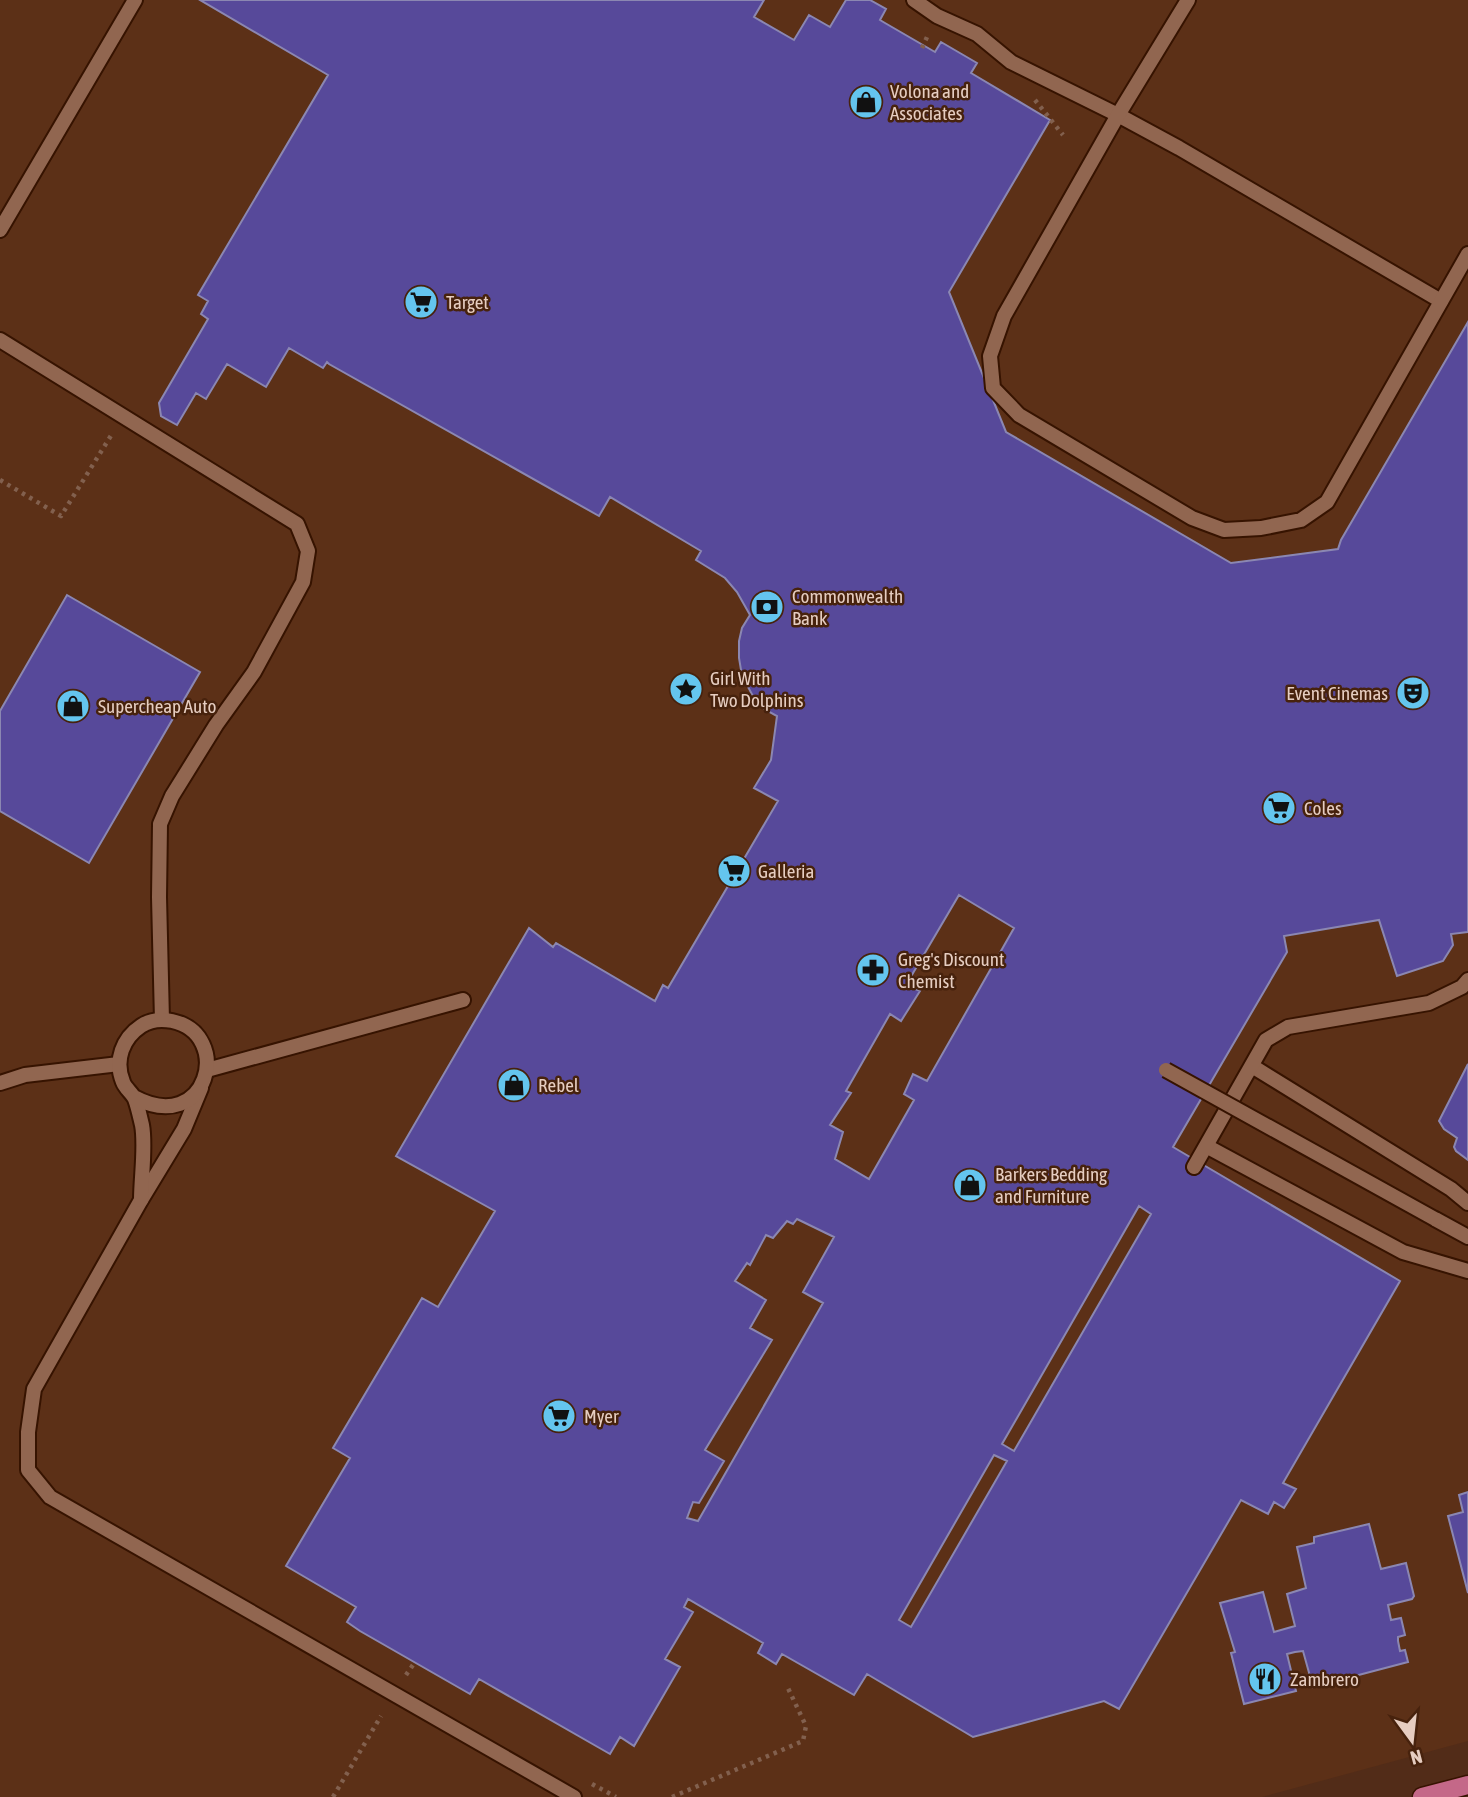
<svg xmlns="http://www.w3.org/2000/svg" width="1468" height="1797" viewBox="0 0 1468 1797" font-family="'Asap Condensed',sans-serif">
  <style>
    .built { fill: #5c3017 }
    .building { fill: #57499a; stroke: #8b87b2; stroke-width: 2; fill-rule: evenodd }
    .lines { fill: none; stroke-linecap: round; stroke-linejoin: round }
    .service-casing { stroke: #361300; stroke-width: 18 }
    .primary-casing { stroke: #361300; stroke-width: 21 }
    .path { stroke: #82604e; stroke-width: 4.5; stroke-dasharray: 3.5 5; stroke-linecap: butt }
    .service { stroke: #916650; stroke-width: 14 }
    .primary { stroke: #c46888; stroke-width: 18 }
    .service-bridge-casing { stroke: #361300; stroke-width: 18; stroke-linecap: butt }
    .service-bridge { stroke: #916650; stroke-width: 14 }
    .labels { text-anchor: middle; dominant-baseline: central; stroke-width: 5; stroke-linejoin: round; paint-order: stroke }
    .poi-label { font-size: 19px; fill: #e6cdc1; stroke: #47220d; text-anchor: start }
  </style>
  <rect width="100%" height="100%" fill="#522c18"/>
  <path class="built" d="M0,0H1468V1741L1262,1797H0Z"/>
  <g class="building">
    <path d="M200,0H764L754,17L794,40L809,15L830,27L846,0H870L886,9L880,20L885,23L935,52L941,42L977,63L971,73L1050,120L949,292L1006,432L1231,563L1338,549L1341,540L1468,322V932L1451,934L1453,945L1443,961L1397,976L1379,920L1284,936L1287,952L1173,1147L1400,1281L1283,1483L1296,1489L1284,1508L1274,1502L1268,1514L1241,1500L1119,1709L1104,1701L973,1737L867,1674L854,1695L782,1654L776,1664L758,1653L763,1643L688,1599L684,1607L693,1612L665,1659L680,1667L634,1746L620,1737L610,1754L479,1679L470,1694L360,1631L347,1622L356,1607L286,1566L350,1458L333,1448L422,1298L438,1307L495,1211L396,1156L529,928L553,947L556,943L655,1001L663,985L668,988L778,801L754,788L771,760L777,716L764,709L754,698L742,676L739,658V641L742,628L750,615L737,592L725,578L696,560L701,551L610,497L599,516L329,364L327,362L323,368L289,348L266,387L227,364L206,399L196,393L177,425L161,416L159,403L208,319L201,314L208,301L198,295L328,75ZM959,895L1014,928L927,1081L913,1074L904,1094L914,1100L869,1179L835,1159L843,1132L830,1125L851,1093L846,1091L890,1014L901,1021L920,991L906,985ZM1139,1206L1151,1214L1014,1451L1002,1444ZM797,1219L834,1237L803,1292L823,1303L698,1521L687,1518L693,1502L699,1503L724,1461L705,1450L772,1340L750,1328L766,1300L735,1281L747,1263L750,1265L766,1235L773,1238L787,1221L793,1224ZM994,1455L1007,1461L911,1627L899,1620Z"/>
    <path d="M67,595L200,672L89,863L0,811V711Z"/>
    <path d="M1468,1064V1160L1456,1151L1454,1147L1457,1138L1444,1129L1439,1121Z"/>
    <path d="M1468,1492V1593L1448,1516L1463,1512L1459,1495Z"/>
    <path d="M1369,1524L1381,1569L1406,1563L1414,1596L1412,1599L1388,1605L1391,1620L1401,1618L1405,1635L1398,1637V1641L1400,1651L1405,1650L1408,1662L1313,1687L1303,1651L1295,1652L1287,1654L1296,1691L1244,1704L1231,1653L1235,1652L1220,1603L1263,1592L1274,1632L1295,1626L1287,1594L1306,1588L1297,1547L1314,1543V1537Z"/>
  </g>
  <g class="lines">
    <defs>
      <g id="service">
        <path d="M914,0L937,16L977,34L1011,62L1118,115L1179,148L1441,301"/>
        <path d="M1188,0L1118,115L1004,316L990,356L993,388L1019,415L1192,518L1224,530L1261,528L1301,520L1327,502L1468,254"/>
        <path d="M0,230L135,0"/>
        <path d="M0,340L297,524L308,551L303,582L254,672L216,725L172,796L160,824L159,897L162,1020"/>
        <path d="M1252,1066L1451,1189L1468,1203"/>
        <path d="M207,1070L463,1000"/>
        <path d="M0,1083L25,1075L119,1064"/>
        <path d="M201,1088L184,1129L141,1200L34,1389L28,1432V1470L50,1497L574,1797"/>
        <path d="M134,1097C208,1137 234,1034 172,1021C162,1019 150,1020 141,1026C123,1038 114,1060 123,1082C125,1088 132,1093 135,1099C138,1107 140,1117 142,1125C146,1146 141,1177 141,1200"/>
        <path d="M1208,1147L1403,1252L1468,1271"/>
        <path d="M1194,1167L1266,1040L1288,1027L1429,1003L1462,987L1468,980"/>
        <path d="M1435,1219L1468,1237"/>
      </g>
      <path id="primary" d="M1422,1797L1468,1785"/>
    </defs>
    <use href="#service" class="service-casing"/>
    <use href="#primary" class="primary-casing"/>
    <g class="path">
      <path d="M922,48L927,37"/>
      <path d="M1035,100L1063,135"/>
      <path d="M0,480L61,516L112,434"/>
      <path d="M406,1675L415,1662"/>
      <path d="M592,1784L616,1797"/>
      <path d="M333,1797L381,1716"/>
      <path d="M672,1797L803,1741L806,1726L787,1686"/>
    </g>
    <use href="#service" class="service"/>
    <use href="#primary" class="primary"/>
    <defs>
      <path id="service-bridge" d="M1166,1070L1435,1219"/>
    </defs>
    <use href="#service-bridge" class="service-bridge-casing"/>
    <use href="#service-bridge" class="service-bridge"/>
  </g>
  <defs>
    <symbol id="shop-disc" viewBox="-11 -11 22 22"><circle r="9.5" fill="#64c5ee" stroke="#47220d"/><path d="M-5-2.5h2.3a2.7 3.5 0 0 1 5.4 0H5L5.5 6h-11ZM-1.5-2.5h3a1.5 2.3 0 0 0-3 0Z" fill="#111"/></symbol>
    <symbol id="supermarket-disc" viewBox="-11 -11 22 22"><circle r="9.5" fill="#64c5ee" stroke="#47220d"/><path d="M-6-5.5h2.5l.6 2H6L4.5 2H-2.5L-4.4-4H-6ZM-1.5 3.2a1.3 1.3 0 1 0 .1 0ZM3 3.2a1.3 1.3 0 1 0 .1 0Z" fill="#111"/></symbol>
    <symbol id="bank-disc" viewBox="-11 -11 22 22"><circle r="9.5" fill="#64c5ee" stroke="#47220d"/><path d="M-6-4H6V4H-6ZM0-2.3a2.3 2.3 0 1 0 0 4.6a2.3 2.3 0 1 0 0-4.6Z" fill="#111"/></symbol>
    <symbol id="sight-disc" viewBox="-11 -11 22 22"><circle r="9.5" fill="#64c5ee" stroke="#47220d"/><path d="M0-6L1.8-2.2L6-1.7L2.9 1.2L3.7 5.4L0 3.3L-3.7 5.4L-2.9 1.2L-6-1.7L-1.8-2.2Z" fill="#111"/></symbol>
    <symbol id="theatre-disc" viewBox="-11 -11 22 22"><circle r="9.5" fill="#64c5ee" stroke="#47220d"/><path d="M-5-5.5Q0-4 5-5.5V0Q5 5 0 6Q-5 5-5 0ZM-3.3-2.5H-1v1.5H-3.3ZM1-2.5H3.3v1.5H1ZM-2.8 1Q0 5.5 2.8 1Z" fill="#111"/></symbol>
    <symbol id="pharmacy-disc" viewBox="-11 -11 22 22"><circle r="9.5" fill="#64c5ee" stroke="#47220d"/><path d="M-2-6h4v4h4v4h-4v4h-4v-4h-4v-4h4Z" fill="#111"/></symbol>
    <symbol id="restaurant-disc" viewBox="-11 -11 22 22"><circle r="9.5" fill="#64c5ee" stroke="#47220d"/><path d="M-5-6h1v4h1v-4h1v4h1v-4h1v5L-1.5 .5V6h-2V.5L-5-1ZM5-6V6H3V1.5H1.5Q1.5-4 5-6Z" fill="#111"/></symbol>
  </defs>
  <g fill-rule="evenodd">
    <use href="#shop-disc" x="847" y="83" width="38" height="38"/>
    <use href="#supermarket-disc" x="402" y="283" width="38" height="38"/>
    <use href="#bank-disc" x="748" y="588" width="38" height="38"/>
    <use href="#sight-disc" x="667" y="670" width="38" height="38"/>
    <use href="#theatre-disc" x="1394" y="674" width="38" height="38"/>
    <use href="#shop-disc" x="54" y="687" width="38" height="38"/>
    <use href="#supermarket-disc" x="1260" y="789" width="38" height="38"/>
    <use href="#supermarket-disc" x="715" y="852" width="38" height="38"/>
    <use href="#pharmacy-disc" x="854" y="951" width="38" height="38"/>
    <use href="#shop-disc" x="495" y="1066" width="38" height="38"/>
    <use href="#shop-disc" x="951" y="1166" width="38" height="38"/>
    <use href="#supermarket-disc" x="540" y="1397" width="38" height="38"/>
    <use href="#restaurant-disc" x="1246" y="1660" width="38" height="38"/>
  </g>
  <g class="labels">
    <g class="poi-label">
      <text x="890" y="91">Volona and<tspan x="890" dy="22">Associates</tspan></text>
      <text x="446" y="302">Target</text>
      <text x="792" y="596">Commonwealth<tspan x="792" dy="22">Bank</tspan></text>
      <text x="710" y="678">Girl With<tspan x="710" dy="22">Two Dolphins</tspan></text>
      <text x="1388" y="693" text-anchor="end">Event Cinemas</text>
      <text x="98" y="706">Supercheap Auto</text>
      <text x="1304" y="808">Coles</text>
      <text x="758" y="871">Galleria</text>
      <text x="898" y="959">Greg's Discount<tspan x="898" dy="22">Chemist</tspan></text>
      <text x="538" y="1085">Rebel</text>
      <text x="995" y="1174">Barkers Bedding<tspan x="995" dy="22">and Furniture</tspan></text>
      <text x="584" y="1416">Myer</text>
      <text x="1290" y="1679">Zambrero</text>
    </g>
  </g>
  <g transform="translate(1412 1741) rotate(165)" stroke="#47220d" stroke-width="5" paint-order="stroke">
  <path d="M0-5L12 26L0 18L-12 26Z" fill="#e6cdc1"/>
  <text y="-10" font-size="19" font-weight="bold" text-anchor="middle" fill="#e6cdc1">N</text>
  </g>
</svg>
